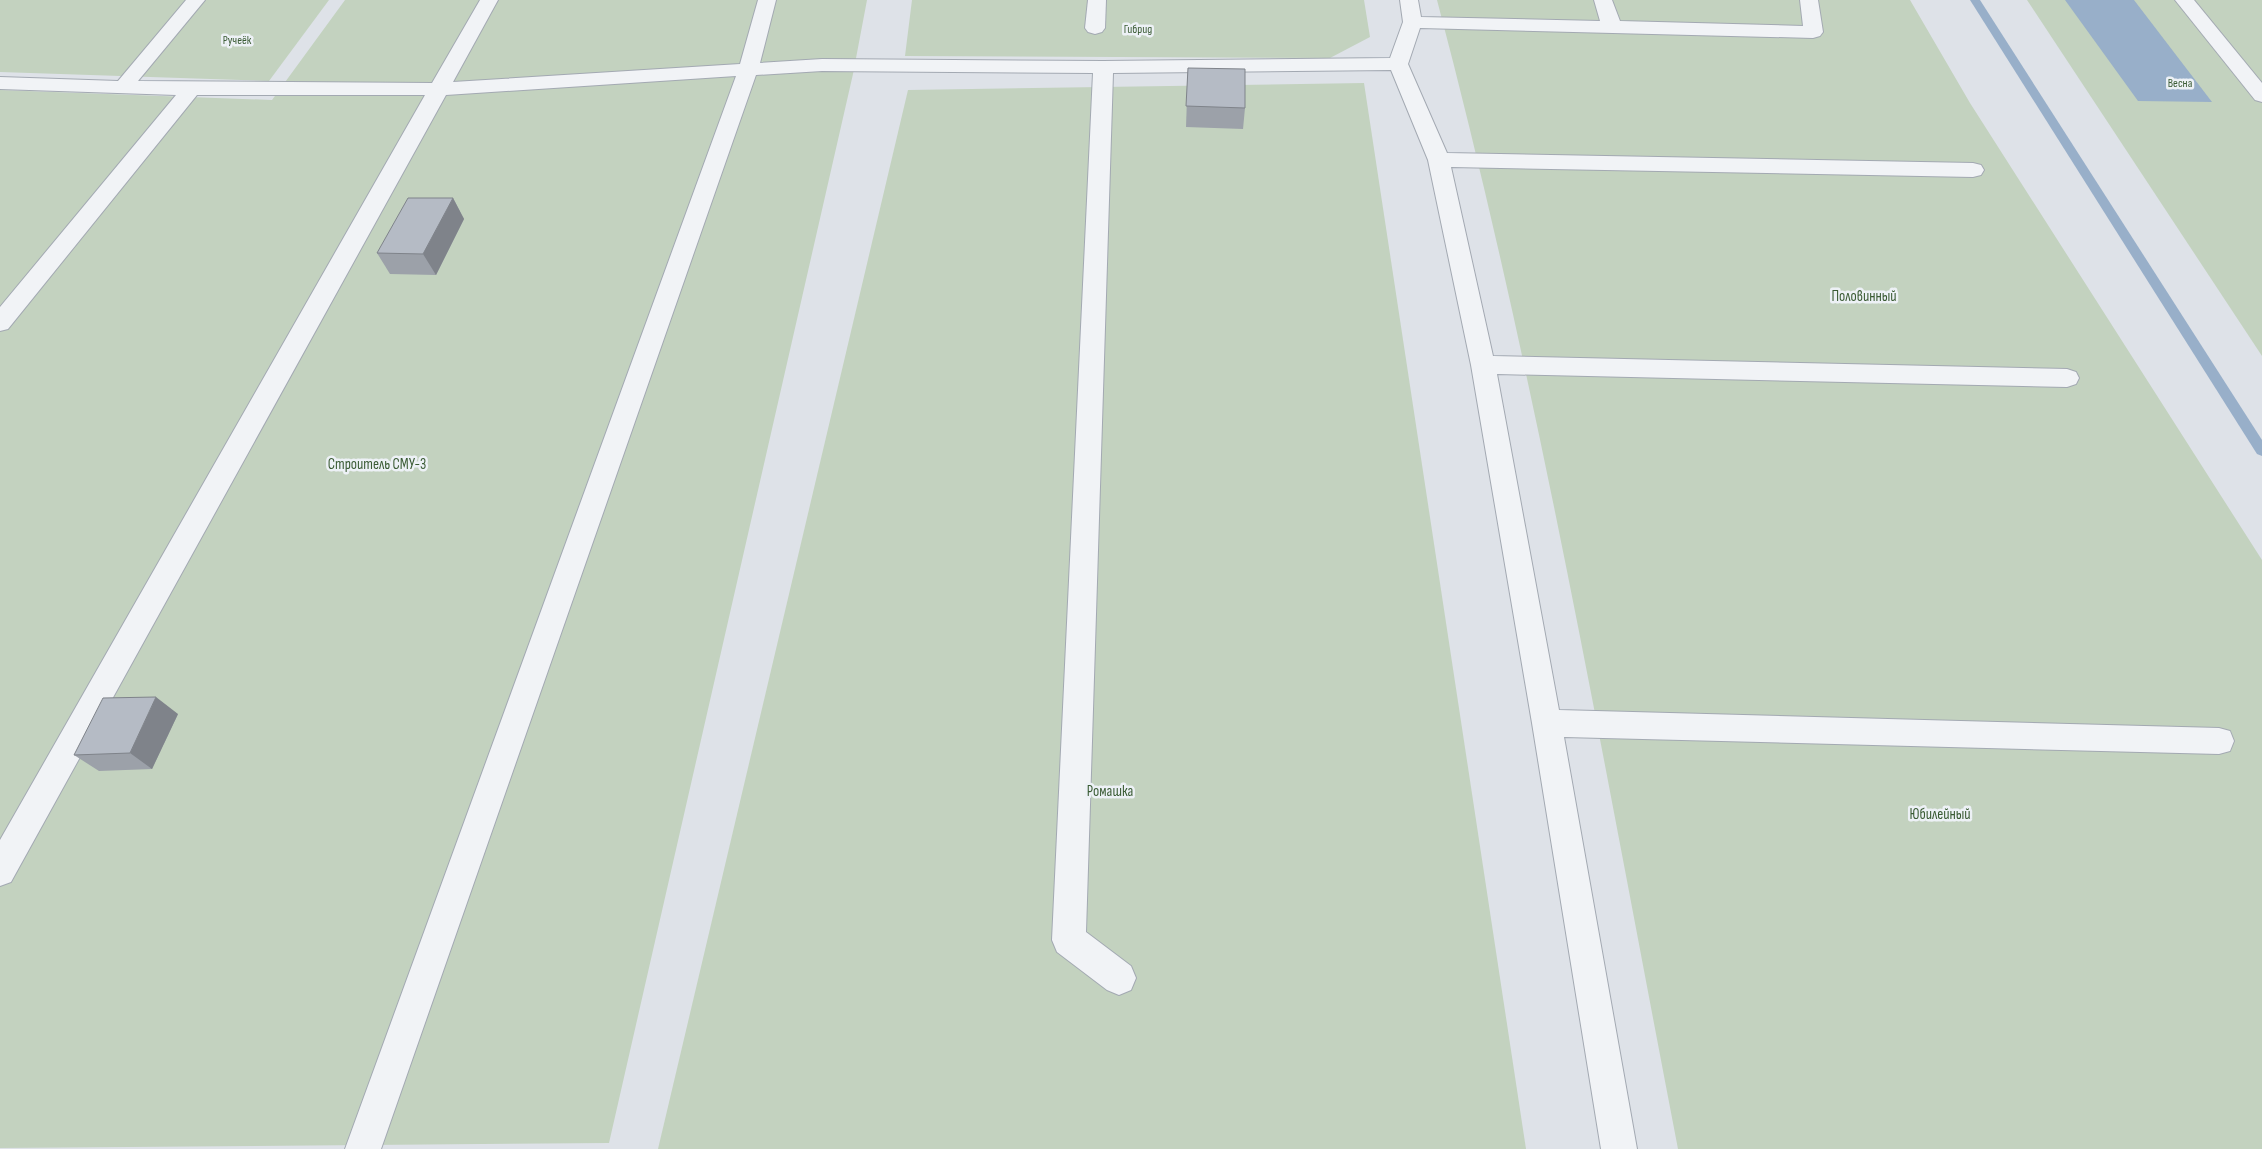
<svg xmlns="http://www.w3.org/2000/svg" width="2262" height="1149" viewBox="0 0 2262 1149" font-family="'Sofia Sans Condensed',sans-serif">
  <style>
    .green { fill: #c3d2bf }
    .water { fill: #98afc9 }
    .lines { fill: none; stroke-linecap: round; stroke-linejoin: round }
    .stream { fill: #98afc9; fill-rule: evenodd }
    .minor-casing { stroke: #a3a9b2; stroke-width: 2 }
    .minor { fill: #f1f3f6; fill-rule: evenodd }
    .wall { fill: #9ca1a9 }
    .shaded-wall { fill: #7f838a }
    .building { fill: #b5bbc5; stroke: #7f838a }
    .labels { text-anchor: middle; dominant-baseline: central; stroke-width: 5; stroke-linejoin: round; paint-order: stroke }
    .far-park-label { font-size: 12px; fill: #3a5b34; stroke: #edf1f6 }
    .park-label { font-size: 15px; fill: #3a5b34; stroke: #edf1f6 }
  </style>
  <rect width="100%" height="100%" fill="#dee2e8"/>
  <g class="green">
    <path d="M0,0H329L269,81L0,72Z"/>
    <path d="M345,0H867L853,74L609,1143L0,1148V90L272,100Z"/>
    <path d="M912,0H1364L1370,37L1330,58L905,56Z"/>
    <path d="M1437,0H1910L1970,103L2262,560V1149H1678C1604,765 1537,378 1437,0Z"/>
    <path d="M2027,0H2262V356Z"/>
    <path d="M1364,83L1526,1149H658L908,90Z"/>
  </g>
  <path class="water" d="M2065,0H2134L2212,102L2138,101Z"/>
  <g class="lines">
    <path class="stream" d="M1970,0H1980L2262,440V456L2257,454Z"/>
    <defs>
      <g id="minor">
        <path d="M186,0H205L138,81L432,83L480,0H498L453,82L740,64L758,0H776L760,63L822,59L1103,61L1390,58L1403,22L1400,0H1418L1421,17L1600,21L1594,0H1612L1620,21L1803,26L1800,0H1818L1823,32L1820,36L1813,38L1420,28L1408,64L1447,153L1973,163L1981,165L1984,170L1981,175L1973,177L1451,167L1493,356L2067,369L2076,372L2079,378L2076,384L2067,387L1497,374L1559,710L2219,728L2230,731L2234,741L2230,751L2219,754L1564,737L1637,1149H1601L1532,723L1471,365L1428,160L1391,70L1113,73L1086,932L1131,966L1136,978L1131,990L1119,995L1107,990L1057,952L1052,940L1093,73L822,71L756,75L381,1149H345L736,76L446,95L11,882L0,886V840L425,95H197L8,329L0,331V307L176,95L0,89V77L118,81Z"/>
        <path d="M1088,0H1106L1105,28L1102,32L1095,34L1088,32L1085,28Z"/>
        <path d="M2175,0H2194L2262,83V102L2255,100Z"/>
      </g>
    </defs>
    <use href="#minor" class="minor-casing"/>
    <use href="#minor" class="minor"/>
  </g>
  <g class="wall">
    <path d="M1188,68L1245,108L1243,129L1186,127Z"/>
    <path d="M453,198L464,219L436,275L390,274L377,253Z"/>
    <path d="M178,714L152,769L99,771L74,755Z"/>
  </g>
  <g class="shaded-wall">
    <path d="M453,198L464,219L436,275L423,254Z"/>
    <path d="M156,697L178,714L152,769L130,753Z"/>
  </g>
  <g class="building">
    <path d="M1188,68L1245,69V108L1186,106Z"/>
    <path d="M408,198H453L423,254L377,253Z"/>
    <path d="M156,697L130,753L74,755L103,698Z"/>
  </g>
  <g class="labels">
    <g class="far-park-label">
      <text x="1138" y="29">Гибрид</text>
      <text x="237" y="40">Ручеёк</text>
      <text x="2180" y="83">Весна</text>
    </g>
    <g class="park-label">
      <text x="1864" y="296">Половинный</text>
      <text x="377" y="464">Строитель СМУ-3</text>
      <text x="1110" y="791">Ромашка</text>
      <text x="1940" y="814">Юбилейный</text>
    </g>
  </g>
</svg>
